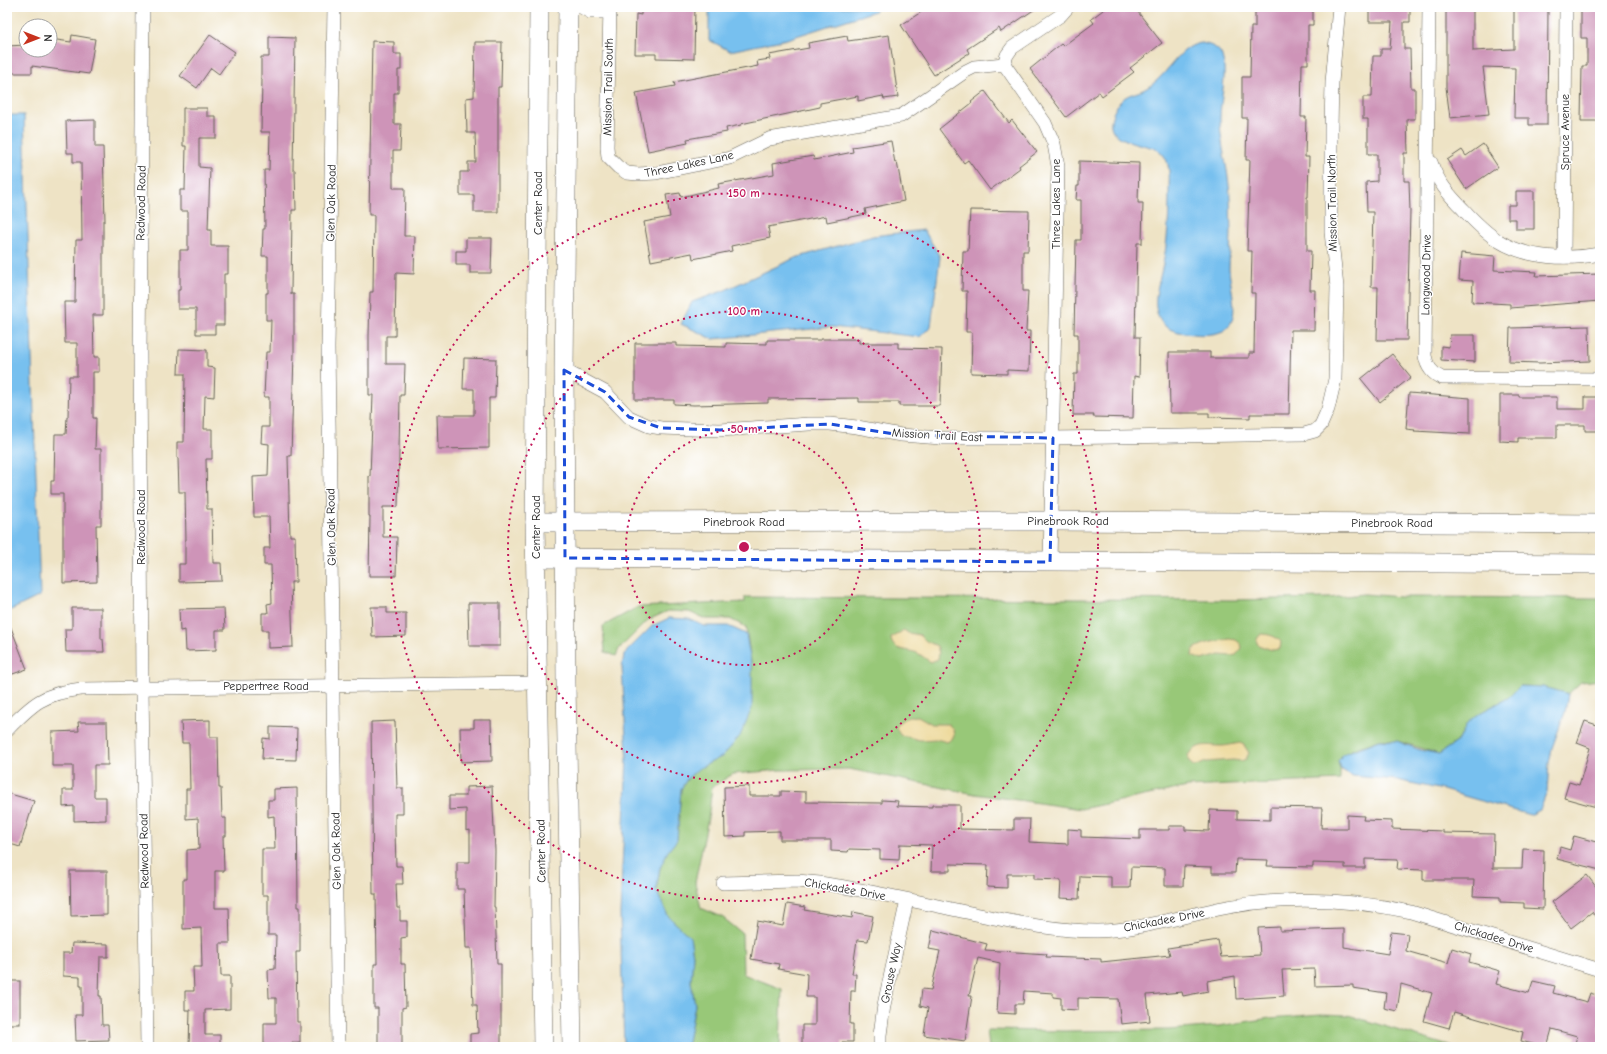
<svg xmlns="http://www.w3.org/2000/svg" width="1607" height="1054" viewBox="0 0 1607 1054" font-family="'Comic Neue',sans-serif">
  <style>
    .green { fill: #98c878; stroke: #5a724a }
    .sand { fill: #eeda9e; stroke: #857b5d }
    .water { fill: #77c0ef; stroke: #4a6e86 }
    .building { fill: #ce94b8 }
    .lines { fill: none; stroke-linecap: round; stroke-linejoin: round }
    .street-casing { stroke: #666257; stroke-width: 14 }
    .secondary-casing { stroke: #666257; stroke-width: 20 }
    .street { stroke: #fff; stroke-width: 13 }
    .secondary { stroke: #fff; stroke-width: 19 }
    .marked { fill: none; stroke: #1d4ed8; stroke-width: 3; stroke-dasharray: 8 5; stroke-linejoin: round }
    .ring { fill: none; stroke: #c2185b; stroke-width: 2; stroke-dasharray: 2 4 }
    .labels { text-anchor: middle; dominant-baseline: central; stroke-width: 3; stroke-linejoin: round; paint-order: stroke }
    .street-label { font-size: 12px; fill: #1c1c1c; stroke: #fff }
    .centre { fill: #c2185b; stroke: #fff; stroke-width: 2 }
    .ring-label { font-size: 12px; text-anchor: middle; font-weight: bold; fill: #c2185b; stroke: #fff; stroke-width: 3; stroke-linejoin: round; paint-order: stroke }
  </style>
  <rect width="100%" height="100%" fill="#fff"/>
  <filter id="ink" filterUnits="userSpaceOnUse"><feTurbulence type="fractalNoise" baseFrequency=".025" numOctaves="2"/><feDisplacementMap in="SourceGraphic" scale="8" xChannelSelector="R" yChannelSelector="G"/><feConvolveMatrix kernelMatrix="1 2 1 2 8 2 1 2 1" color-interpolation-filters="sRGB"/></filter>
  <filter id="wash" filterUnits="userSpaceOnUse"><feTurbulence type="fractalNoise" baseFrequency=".012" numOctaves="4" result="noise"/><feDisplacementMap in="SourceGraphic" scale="16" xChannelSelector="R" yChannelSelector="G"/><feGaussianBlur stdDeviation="0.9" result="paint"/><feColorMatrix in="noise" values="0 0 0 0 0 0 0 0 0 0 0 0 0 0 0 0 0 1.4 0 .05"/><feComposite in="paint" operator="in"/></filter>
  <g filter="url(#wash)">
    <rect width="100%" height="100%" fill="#eee3c5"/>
    <g class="green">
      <path d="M1364,594L1400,597L1600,598V680L1581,682L1568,694L1543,687L1520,686L1508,698L1476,715L1467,724L1459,740L1439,754C1423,750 1394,737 1379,740C1373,742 1367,745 1361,746C1351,750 1344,753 1338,761L1340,769V780L1187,787L1081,809L975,794L849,769L780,770L733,774L712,787L709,813L695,883L701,908L722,917L742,933L743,974L782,989L780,1047H687L695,1005L691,982L693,955L690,938L668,916L656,890L660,868L668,850L677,840L681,789L687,779L698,769L723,756L752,669L746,627L730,619H706L689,612L668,611L648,620L619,649L616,656L605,652L603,626L638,607L745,602V597L1234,600L1329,598Z"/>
      <path d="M1321,1014L1348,1015L1452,1047H989L987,1030L1063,1031L1169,1030L1219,1026L1270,1018Z"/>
    </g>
    <g class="sand">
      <path d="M904,630L908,633L920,635L926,641L937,646L939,653L938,659L931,662C925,659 922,655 917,653C908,649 892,652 891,638Z"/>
      <path d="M1261,634C1268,634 1276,636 1281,642L1280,649L1272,650L1258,645L1256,640Z"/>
      <path d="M1230,639L1236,640L1241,644L1242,648L1236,655L1231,656L1220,655L1202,660L1192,656L1193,650C1203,642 1218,641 1230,639Z"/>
      <path d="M918,716L932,724H948L953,729L954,735L952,739L947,742L936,739L920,740L900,735L896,728C900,718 907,717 918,716Z"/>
      <path d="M1240,743L1244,745L1249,753L1246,759L1241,761L1233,760L1206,762L1197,766H1193L1189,761L1188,755C1200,742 1206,746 1221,746C1227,746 1234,744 1240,743Z"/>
    </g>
    <g class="water">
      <path d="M709,7H878L875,11L787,39L730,51L709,40Z"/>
      <path d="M1202,43C1210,45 1219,47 1222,56C1228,73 1220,100 1220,118C1220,138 1225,157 1228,177C1231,195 1230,214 1231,232C1231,244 1229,257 1229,269C1230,283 1236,304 1233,317C1232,322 1228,329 1223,331C1212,336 1197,335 1186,333C1175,332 1164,329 1159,318C1151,301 1160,281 1163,264C1168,240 1169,215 1169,190C1169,182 1170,173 1168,165C1167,159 1162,152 1158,150C1146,143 1108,143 1111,121C1112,114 1117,104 1123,99C1128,94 1137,93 1143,90C1147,88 1152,85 1155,82C1171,69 1181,45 1202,43Z"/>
      <path d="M7,115H24L40,596L7,612Z"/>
      <path d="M924,230L940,257L931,326L920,337L832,327L713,339L681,324L692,302L723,291L795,258L873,236Z"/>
      <path d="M669,618L689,619L704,626H728L746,634L752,669V708L740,736L723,756L698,769L687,779L681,789L677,840L668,851L660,868L656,890L668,916L690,937L693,955L691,982L695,1005L687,1047H624L620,914L627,756L622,667L624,654L652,626Z"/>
      <path d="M1520,686L1543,687L1568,694L1565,712L1552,748L1549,763L1547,792L1540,810L1530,815L1443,790L1397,780L1353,776L1340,769L1338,761L1343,754L1380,740L1397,741L1420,750L1439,754L1459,740L1467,723L1476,715L1508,698Z"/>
    </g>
    <g id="blocks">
      <g class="building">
        <path d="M641,7H695L694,59L656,58V54H635L636,14L641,15Z"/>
        <path d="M929,7H1038L1001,32L999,28L967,49L969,53L934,75L901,25Z"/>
        <path d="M1107,7H1134L1162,43L1130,68L1134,72L1102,96L1099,92L1066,117L1030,69L1061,44L1063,46L1094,23L1091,19Z"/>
        <path d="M1255,7H1290V10H1313V25H1308V64H1302L1301,117H1306L1305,157H1309L1308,197H1307V251H1311L1310,290H1315L1314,330H1291L1289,414H1250V418L1209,417V413H1170L1169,352H1210V358H1249V353H1254L1255,293H1251L1252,251H1247L1250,160H1246L1247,118H1242V77H1250L1251,27H1255Z"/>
        <path d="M1369,7H1410V22H1404V49H1410L1411,88H1415V119H1407L1408,153H1404V181H1409L1410,211L1407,340H1377L1378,287H1371L1373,212H1367L1366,182L1377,181V154H1368V119H1363V97H1372L1373,56H1381V49H1390L1392,22H1369Z"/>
        <path d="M1446,7L1473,9V51L1514,49V8H1548L1547,125H1529V118H1514L1515,68L1483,67L1489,114L1450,118L1446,87Z"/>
        <path d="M1581,11H1600V121H1581L1582,66H1587V38H1581Z"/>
        <path d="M72,35L95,39L89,74L32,66V73H7V46L26,45V50H50V39L71,42Z"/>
        <path d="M210,35L235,52L219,74L211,68L197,88L180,76Z"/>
        <path d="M889,35L898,97L884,99L883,96L858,101V96L820,103V107L741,124V125L726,128L727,132L687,139L688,143L648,151L636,93L675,86L674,82L758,66L757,61L770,59L769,55L809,48L808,43L847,36L848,41Z"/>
        <path d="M269,37L295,38L293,170H295L296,210H292L291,294H294V353L291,456H288L290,536H295L296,582H291L293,647L268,648V630H262V613H268L267,604L272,603L271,565H264V548H270L269,517H254L253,477L268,476L269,444L261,443L262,427H269V397H264L266,352H270L271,320H266V293H268V256H262L263,229H265L264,170H269L270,132H261L262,79H261V57H269Z"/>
        <path d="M372,41L394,42V54H401V70H398V93H394V124H401L400,151H393V188H405L404,236H415L414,274L396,273L395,336H386V364H405L404,395H400L398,507H383V537H397L396,576H369L370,516H369V476H370L373,395H369V336L370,292H373L374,215H369Z"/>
        <path d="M475,42H502L501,87H498V212H474V195H460V172H468V162H476L475,133H467L466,98L474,97Z"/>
        <path d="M985,91L1009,123L1012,120L1037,152L1019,166L1020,168L990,190L968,160L964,163L939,129L972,103L971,102Z"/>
        <path d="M183,108H207V116H216V138H199V167L210,168L208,230H211V246H228V274H224V325H215V334H196V309H178V290H180V250H188V211H180V190H185L186,146H183Z"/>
        <path d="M95,120V147H103L105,221H103V315H93L94,357H99V372H93V418H96L95,449H101V525H96L97,582L63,583V494H51V481H54L55,434H66L67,417H68L69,376H77V343H65L64,302H75L76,240H82L81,162H73V153H67L66,121Z"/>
        <path d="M891,141L895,163L897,162L904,201L865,209L866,214L827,222L826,216L768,227L770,238L731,246L732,251L693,259L692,253L651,261L644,222L670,217L666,195L680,193L681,197L719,188L718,184L774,174L773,163L813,156L814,160L853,152L852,147Z"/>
        <path d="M1483,144L1498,167L1466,189L1447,160L1462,150L1466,156Z"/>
        <path d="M1079,161L1139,163L1138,203H1143L1142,243H1137L1135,337H1140L1139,377L1134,376L1133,418L1093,417L1094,415H1073L1074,374H1078V334H1074L1076,240H1081V200H1076L1077,186H1079Z"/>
        <path d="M1516,191H1534V229H1516V219H1508V205H1516Z"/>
        <path d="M970,210L1029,211L1028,251H1023V291H1028L1026,331H1030L1029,371L1007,370V374L971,373L972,332H966L967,291H962L963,251H968Z"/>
        <path d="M466,238H492L491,273H470V265H456V251H466Z"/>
        <path d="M1461,253L1495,256L1494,270L1537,272L1536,276L1600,274V301L1510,308V304L1472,302L1473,281L1459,280Z"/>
        <path d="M1589,326L1590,361L1540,363L1509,362L1510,328Z"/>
        <path d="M1450,335H1475V362L1441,360V346L1449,347Z"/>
        <path d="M821,339H859V343H898V348L942,349L940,406H899V402H859V398L768,399V403L694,405L674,404V400H635V343H676V346L726,347V343L767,344V340H821Z"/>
        <path d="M179,349L207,350V367L215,368L214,397L205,396L204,429H212V459H206L207,509H212L213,563H221L222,581L179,582V564H185V540H186L185,492H179L178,458H177V442H184L185,374H178Z"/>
        <path d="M1392,354L1411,377L1380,402L1361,379Z"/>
        <path d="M464,358L496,359L495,398H489V448L438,449L437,415H474V389H463Z"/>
        <path d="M1409,393L1470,398V434L1414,431L1415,430L1406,429Z"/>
        <path d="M1500,395H1519V397H1557V409H1585V397H1600V431H1585V425H1557V438H1518V442L1500,441Z"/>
        <path d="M468,603H500V646H469Z"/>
        <path d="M371,607H387V613H406V636L372,637Z"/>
        <path d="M72,608H101V639H103L104,652H66L65,629H72Z"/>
        <path d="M224,608L225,630H216V650L186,651L185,630L180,631L179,609Z"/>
        <path d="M7,620H8L27,669L7,676Z"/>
        <path d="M210,720V737H218L219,788H221L222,818H226V836H223L224,871H215V908H229L230,943H220L221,976H230V1009L205,1010V1035H220V1047H189L190,1010H185V991H194L193,967H202L201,928L183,929V879H187V850L199,849L198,818L186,819V789H190L189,743H182L181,721Z"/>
        <path d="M474,720H491L492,761L461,762L460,728H474Z"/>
        <path d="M395,721L397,788H403V814H395V831L396,866H402L403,884H396L397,908H400V921H407V937L401,938V964H405L406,1007L402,1008V1047H378V1008H374V964H377L376,894H373L371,722Z"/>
        <path d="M1585,721L1600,726V808L1564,798L1569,782L1579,785L1590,748L1577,743Z"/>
        <path d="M78,722H107L108,765H94V797H106V820L74,821V806L63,807V790H73V766H52V732L79,731Z"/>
        <path d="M270,727L297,728L296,760L262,759L263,738L270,739Z"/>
        <path d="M492,786L495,851L494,907H495L497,964H501V1047H470V1034L478,1033L477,1005H473L471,948H466L464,889H457V862H470V830L466,831V809L449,810V796H466V787Z"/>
        <path d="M749,786V796H781V791L806,792V802L882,803V800L898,801L897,806L932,807V805H960V829L1014,830V819H1030L1029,842L1068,844V829L1081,830V837L1140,839V830H1169V826H1185V830L1209,831L1210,810L1237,811V819L1270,820V807L1322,808L1321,828H1347V815L1364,816L1363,820L1392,821V829L1443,831V833L1494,834L1493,868H1522L1523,849L1544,850L1543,909L1524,908V903L1500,902V897L1473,896L1474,880H1423V870L1397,869L1398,860L1365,859V868H1345V864L1313,863V867L1267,866L1268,860L1236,859L1235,873H1212V867L1184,866L1183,886H1165V868L1131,867L1130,888H1111V877L1080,876L1079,899L1060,898L1061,880L1034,879V874H1007V888L987,887L988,865L950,864V871H931L932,845L900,844L899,860L880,859V850L849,849L848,852L831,851V840H780V831L745,832V836L725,837L724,787Z"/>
        <path d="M297,788L298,907H300V952H296L297,1022H300V1042H292V1047H264V1023H276V998H269L268,970L275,969L276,935H268V895H262V849H275L274,816L268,817V800H274V789Z"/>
        <path d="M7,793L34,801L20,847L7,843Z"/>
        <path d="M1574,836L1600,843V870L1557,859L1560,847L1570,850Z"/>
        <path d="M70,871H107V915L71,916Z"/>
        <path d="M1587,875L1600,892V923L1592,912L1571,928L1552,902Z"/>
        <path d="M787,904L805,907L804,910L852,918L853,912L873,916L868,941L857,940L852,974H856L855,991H851L850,1024H853V1042H842L843,1047H802V1025H815V997H806L807,974L778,969L779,964L751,959L757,921L783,926Z"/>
        <path d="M1280,927V931L1344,929V947L1388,954L1391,932L1408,934L1406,951L1448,963L1452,948L1471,954L1469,962L1500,971L1496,984L1529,993L1533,981L1555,986L1553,993L1587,1002L1590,993L1600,996V1047H1574L1577,1036L1552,1029L1547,1047H1544L1521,1041L1523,1032L1454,1012L1449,1028L1424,1021L1432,993L1401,984L1397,1011L1384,1008L1386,993L1353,988V985L1315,986L1314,969L1282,970L1284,996L1236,999L1235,976L1207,981L1208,991L1183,996L1182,992L1147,995L1150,1021L1121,1024L1118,999L1078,998V1010L1061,1009V998L1053,997V993L1024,991L1023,1004H1015V1014L997,1013L1000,963L978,958L969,996H972L965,1041L924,1035L928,1008L920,1006L922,989L931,990L940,951L929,949L933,930L987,944L985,950L1047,954L1046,957L1101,959V962L1170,955L1168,948L1218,940L1221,957L1260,955L1258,928Z"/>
        <path d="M72,943L108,944V957H100L99,996H101L102,1025H108L109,1040L76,1041L75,1015H82V986H80V977L63,976V953H71Z"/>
        <rect x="7" y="981" width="13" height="43"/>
      </g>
    </g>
  </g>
  <g filter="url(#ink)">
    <use href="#blocks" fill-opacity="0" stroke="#666257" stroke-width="1"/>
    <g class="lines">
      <defs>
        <g id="street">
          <path d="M143,7L140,354L142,687L147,1047"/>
          <path d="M334,7L328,348L338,1047"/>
          <path d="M581,7L590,12H609"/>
          <path d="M610,7L607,147L608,157L618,167L627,173L638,174L656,173L730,158L769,139L901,116L966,71L974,67L1004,64L1045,123L1054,144L1058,166L1050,562"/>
          <path d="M1429,7L1425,356C1427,367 1432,374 1442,378L1600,379"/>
          <path d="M1004,64L1007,55L1012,48L1061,15L1068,7"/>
          <path d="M1431,162C1437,181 1449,195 1463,209C1474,221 1486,233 1499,241C1528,259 1568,260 1600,254"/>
          <path d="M1564,257L1566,7"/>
          <path d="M564,370L605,392L629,417L649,426L661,428L720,430L809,424H830L857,427L901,435L941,438H1053L1304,434L1315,431L1321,425L1328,409L1335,379L1337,287L1331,232V128L1332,82L1339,7"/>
          <path d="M7,730C32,704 44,693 81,689L538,683"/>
          <path d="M723,883L797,881L820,883C873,891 927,904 980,915C1019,923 1057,931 1097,931C1141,930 1185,915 1228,907C1289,896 1351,899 1411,912L1600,970"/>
          <path d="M880,1047V1035L884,1005L907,900"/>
        </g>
        <g id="secondary">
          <path d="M539,7L535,522L543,1047"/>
          <path d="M568,7L564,370L566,683L572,1047"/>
          <path d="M535,522L1050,521L1600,524"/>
          <path d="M536,558L1600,564"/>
        </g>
      </defs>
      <use href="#street" class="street-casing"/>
      <use href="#secondary" class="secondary-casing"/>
      <use href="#street" class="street"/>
      <use href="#secondary" class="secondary"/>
    </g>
  </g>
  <path class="marked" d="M564,370L605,392L629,417L661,428L720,430L830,424L901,435L1053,438L1050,562L565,558Z"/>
  <g class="ring">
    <circle cx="744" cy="547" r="118"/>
    <circle cx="744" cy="547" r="236"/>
    <circle cx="744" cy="547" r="354"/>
  </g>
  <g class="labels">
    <g class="street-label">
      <text transform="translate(608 87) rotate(-89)">Mission Trail South</text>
      <text transform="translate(1565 132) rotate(-90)">Spruce Avenue</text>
      <text transform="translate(689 164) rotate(-12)">Three Lakes Lane</text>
      <text transform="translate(141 203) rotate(-89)">Redwood Road</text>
      <text transform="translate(331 203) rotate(-89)">Glen Oak Road</text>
      <text transform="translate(538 203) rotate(-90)">Center Road</text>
      <text transform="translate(1332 203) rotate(-91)">Mission Trail North</text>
      <text transform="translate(1056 204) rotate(-90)">Three Lakes Lane</text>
      <text transform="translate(1426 275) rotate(-89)">Longwood Drive</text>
      <text transform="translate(937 435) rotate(3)">Mission Trail East</text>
      <text x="1068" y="521">Pinebrook Road</text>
      <text x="744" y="522">Pinebrook Road</text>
      <text x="1392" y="523">Pinebrook Road</text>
      <text transform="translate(141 527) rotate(-90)">Redwood Road</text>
      <text transform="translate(331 527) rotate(-91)">Glen Oak Road</text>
      <text transform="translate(536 527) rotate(-90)">Center Road</text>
      <text x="266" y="686">Peppertree Road</text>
      <text transform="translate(144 851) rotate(-91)">Redwood Road</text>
      <text transform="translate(336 851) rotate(-91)">Glen Oak Road</text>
      <text transform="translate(541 851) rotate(-91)">Center Road</text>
      <text transform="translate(845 889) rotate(10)">Chickadee Drive</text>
      <text transform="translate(1164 920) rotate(-11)">Chickadee Drive</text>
      <text transform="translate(1494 937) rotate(17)">Chickadee Drive</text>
      <text transform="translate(891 973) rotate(-78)">Grouse Way</text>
    </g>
  </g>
  <circle cx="744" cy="547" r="6" class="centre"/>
  <g class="ring-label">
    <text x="744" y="197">150 m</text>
    <text x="744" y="315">100 m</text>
    <text x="744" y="433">50 m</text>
  </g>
  <rect width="1607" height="1054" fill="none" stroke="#fff" stroke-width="24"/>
  <g transform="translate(38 38) rotate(90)"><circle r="19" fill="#ffffff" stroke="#a4a4a4"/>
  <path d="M0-3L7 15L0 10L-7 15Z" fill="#c8321e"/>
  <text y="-6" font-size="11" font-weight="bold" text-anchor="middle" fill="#1c1c1c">N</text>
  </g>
</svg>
